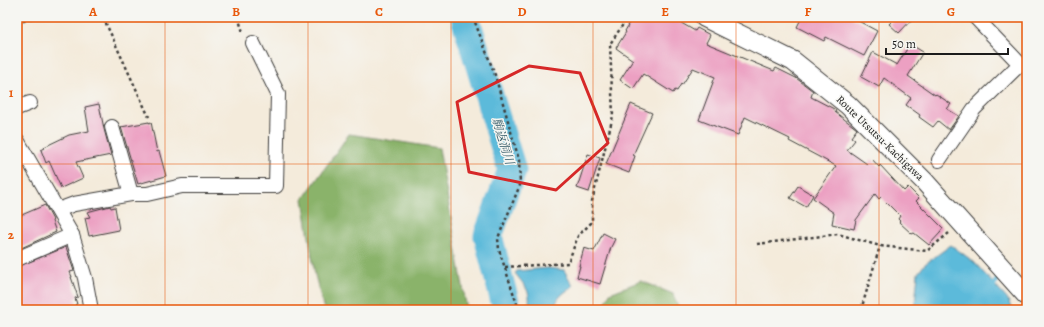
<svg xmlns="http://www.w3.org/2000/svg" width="1044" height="327" viewBox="0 0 1044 327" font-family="Alegreya,'Noto Serif JP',serif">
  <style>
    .forest { fill: #8ab36a; stroke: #536843 }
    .water { fill: #5bbada; stroke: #3c6b7b }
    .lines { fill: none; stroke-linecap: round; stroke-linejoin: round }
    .stream { stroke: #5bbada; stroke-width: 5 }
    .river { stroke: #5bbada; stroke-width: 29 }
    .building { fill: #eca0c2 }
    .street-casing { stroke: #3c3b39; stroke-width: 16 }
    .secondary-casing { stroke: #3c3b39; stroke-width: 21 }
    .path { stroke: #3c3b39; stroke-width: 2.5; stroke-dasharray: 3 3; stroke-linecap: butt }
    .street { stroke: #fff; stroke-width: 14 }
    .secondary { stroke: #fff; stroke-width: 19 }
    .marked { fill: none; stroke: #d62828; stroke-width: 3; stroke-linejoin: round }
    .grid { fill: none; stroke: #e8590c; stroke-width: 1; stroke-opacity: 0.55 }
    .labels { text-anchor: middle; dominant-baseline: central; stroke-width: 3; stroke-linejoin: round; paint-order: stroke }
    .street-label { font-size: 11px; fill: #1c1c1c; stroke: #f6f6f2 }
    .water-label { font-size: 12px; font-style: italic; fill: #355b68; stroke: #f6f6f2 }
    .neatline { fill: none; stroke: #e8590c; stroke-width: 1.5 }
    .grid-label { font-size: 13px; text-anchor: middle; font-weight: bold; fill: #e8590c }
  </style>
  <rect width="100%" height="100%" fill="#f6f6f2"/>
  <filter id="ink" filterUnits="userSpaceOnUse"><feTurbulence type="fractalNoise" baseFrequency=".025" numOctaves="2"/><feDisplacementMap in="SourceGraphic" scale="8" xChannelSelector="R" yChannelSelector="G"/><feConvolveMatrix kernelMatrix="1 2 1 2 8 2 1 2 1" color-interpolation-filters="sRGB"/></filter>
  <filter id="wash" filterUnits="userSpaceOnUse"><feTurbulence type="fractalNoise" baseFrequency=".012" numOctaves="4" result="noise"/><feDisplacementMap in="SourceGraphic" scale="16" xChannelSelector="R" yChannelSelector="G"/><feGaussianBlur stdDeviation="0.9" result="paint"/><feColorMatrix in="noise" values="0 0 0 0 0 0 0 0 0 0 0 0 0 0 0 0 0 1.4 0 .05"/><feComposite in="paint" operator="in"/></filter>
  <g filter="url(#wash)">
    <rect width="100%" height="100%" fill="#f4ebdb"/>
    <g class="forest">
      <path d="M349,134L439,148L467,310H324L315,275L303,199Z"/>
      <path d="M641,281L673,294L679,310H602L610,293Z"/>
    </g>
    <g class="water">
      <path d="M951,245L974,262L1008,300L1012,310H963L960,308L949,307C942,313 919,312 915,303L918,273L925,264Z"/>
      <path d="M548,268L564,270L573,286C564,293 554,298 556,310H528C532,291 526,288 515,273L517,271Z"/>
    </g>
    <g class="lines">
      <path class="stream" d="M992,289L994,284L998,279"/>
      <path class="river" d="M465,17L512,170L488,236L507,310"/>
    </g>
    <g id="blocks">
      <g class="building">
        <path d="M633,17H671L695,31L697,28L710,35L706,43L774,71L776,68L796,78L813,91L811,97L836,110L835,112L857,129L851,137L855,140L847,150L867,164L872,159L879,167L880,165L904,191L908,187L919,198L916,201L943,228L940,232H941L929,245L914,233L912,234L899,222L900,221L898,219L900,216L881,197L879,199L875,194L856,220L854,229L832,224L834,213L813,198L836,166L789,141L790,139L745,117L738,135L699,120L715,77L693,68L682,85L681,84L677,91L675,90L673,93L643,74L633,89L620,80L633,60L616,48L626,32L625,31L628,26H627Z"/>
        <path d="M802,17H851L877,31L864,56L826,37L824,41L797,27Z"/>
        <path d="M896,17H914L899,33L889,24Z"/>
        <path d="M910,44L923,52L908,76L935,95L936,94L951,104L947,109L959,116L949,130L938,121L933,127L919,117L920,115L906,105L911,98L884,78L879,87L861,77L873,52L897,65Z"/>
        <path d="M99,104L104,129L111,155L76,162L83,178L61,188L49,161L46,163L41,150L45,148L44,147L69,135L89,131L85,107Z"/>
        <path d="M631,104L652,113L633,155L635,156L629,173L606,164Z"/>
        <path d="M149,122V123L151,122L157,152L159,151L166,176L138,184L121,127Z"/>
        <path d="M588,154L600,158L589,192L577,188Z"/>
        <path d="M798,186L813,195L806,207L790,198Z"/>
        <path d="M45,205L53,220L52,221L56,232L17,250V217Z"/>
        <path d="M110,206L111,208L115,207L119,230L89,236L85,218L90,217L87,212Z"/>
        <path d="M603,233L615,239L611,247L600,284L577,277L580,266H579L584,248L594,251Z"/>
        <path d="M66,247L74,271L70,272L72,277H71L78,297L75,298L77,304L75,305L76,310H17V267Z"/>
      </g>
    </g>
  </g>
  <g filter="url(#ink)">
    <use href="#blocks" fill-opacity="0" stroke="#3c3b39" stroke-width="1"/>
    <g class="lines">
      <defs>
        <g id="street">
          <path d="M17,108L30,103"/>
          <path d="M112,127L131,194"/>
          <path d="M17,140L72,235L85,278L91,310"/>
          <path d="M939,160L974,109L1020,64L975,17"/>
          <path d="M58,210L74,204L131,194H147L182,186H276L278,94L253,43"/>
          <path d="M17,259L72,235"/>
        </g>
        <path id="secondary" d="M704,17L793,61L848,105L925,182L1027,296"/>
      </defs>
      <use href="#street" class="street-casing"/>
      <use href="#secondary" class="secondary-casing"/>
      <g class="path">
        <path d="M103,17L149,117"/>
        <path d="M157,17V18"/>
        <path d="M238,17L243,32"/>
        <path d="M473,17L495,75L519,160L520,185L498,238L499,250L519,310"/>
        <path d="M17,23L36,17"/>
        <path d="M757,244L838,234L880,246L927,251L949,233"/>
        <path d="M505,267L568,263L578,236L592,222V201L613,116L610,44L628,17"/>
        <path d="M861,310L880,246"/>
      </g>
      <use href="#street" class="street"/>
      <use href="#secondary" class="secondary"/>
    </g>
  </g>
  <path class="marked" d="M529,66L580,73L608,143L556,190L469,172L457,102Z"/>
  <path class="grid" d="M165,17V310M308,17V310M451,17V310M593,17V310M736,17V310M879,17V310M17,164H1027"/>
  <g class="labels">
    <g class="street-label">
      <text transform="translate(880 138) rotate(44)">Route Utsutsu-Kachigawa</text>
    </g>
    <g class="water-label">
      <text transform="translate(503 141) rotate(73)">駒返洞川</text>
    </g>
  </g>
  <rect width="1044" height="327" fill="none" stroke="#f6f6f2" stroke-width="44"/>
  <path d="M886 48v6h122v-6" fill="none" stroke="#1c1c1c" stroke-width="2"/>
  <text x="892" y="48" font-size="12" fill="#1c1c1c" stroke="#f6f6f2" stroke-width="3" paint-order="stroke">50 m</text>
  <rect x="22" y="22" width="1000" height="283" class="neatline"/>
  <g class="grid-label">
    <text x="93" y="16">A</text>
    <text x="236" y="16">B</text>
    <text x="379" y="16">C</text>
    <text x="522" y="16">D</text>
    <text x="665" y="16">E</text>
    <text x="808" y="16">F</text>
    <text x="951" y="16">G</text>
    <text x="11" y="97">1</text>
    <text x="11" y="239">2</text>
  </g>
</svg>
